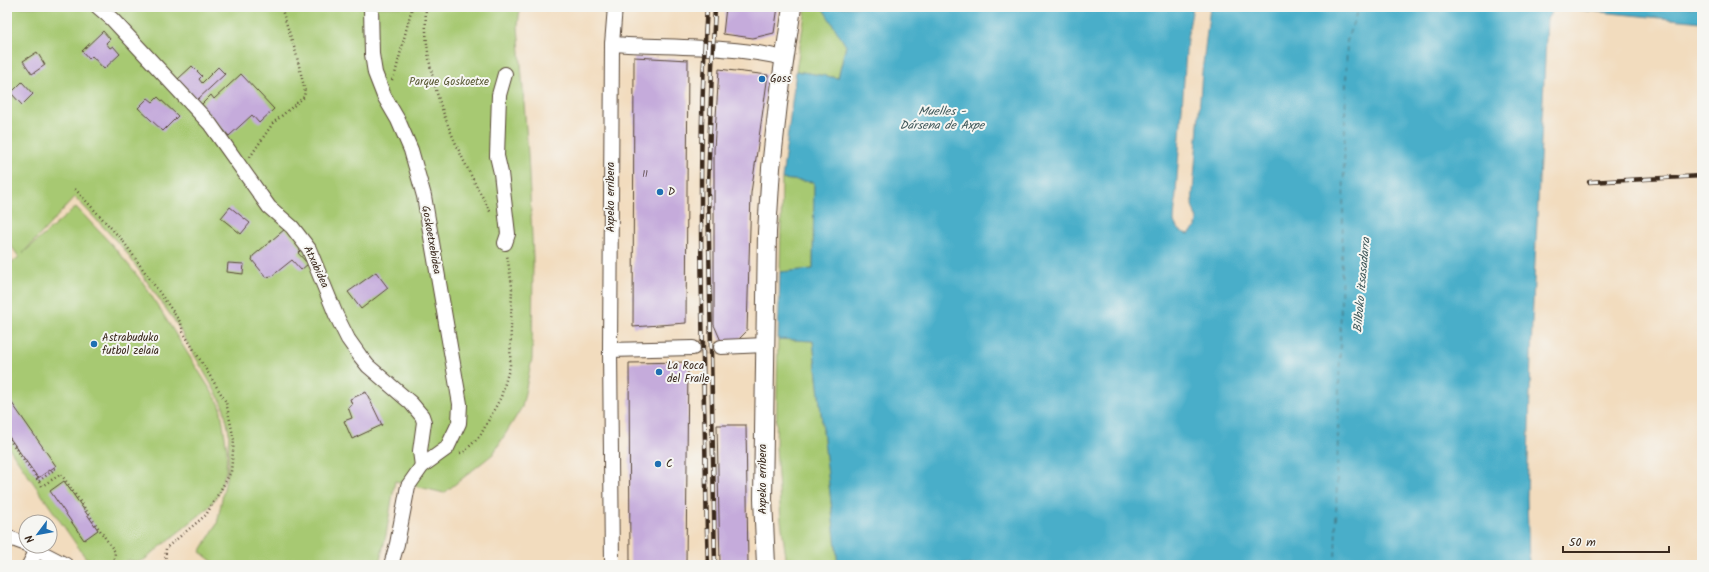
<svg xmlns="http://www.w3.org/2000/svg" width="1709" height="572" viewBox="0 0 1709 572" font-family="Kalam,sans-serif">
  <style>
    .green { fill: #a7c972; stroke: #717a48 }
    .water { fill: #4aaec9; stroke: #426c74 }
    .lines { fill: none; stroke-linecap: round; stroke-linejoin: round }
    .ferry { stroke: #40585a; stroke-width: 1; stroke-dasharray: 5 4; stroke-linecap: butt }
    .building { fill: #c5abdb }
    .minor-tunnel { stroke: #cdb89e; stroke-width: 14; stroke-dasharray: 14 7; stroke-linecap: butt }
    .minor-casing { stroke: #564536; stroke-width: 16 }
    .major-casing { stroke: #564536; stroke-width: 20 }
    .path { stroke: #564536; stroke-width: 2.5; stroke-dasharray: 1 3; stroke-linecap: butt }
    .minor { stroke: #fff; stroke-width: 14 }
    .major { stroke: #fff; stroke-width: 18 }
    .rail-casing { stroke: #3b2a1e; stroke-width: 4.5 }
    .rail { stroke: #f6f6f2; stroke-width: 3; stroke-dasharray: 9; stroke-linecap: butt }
    .poi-dot { fill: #1f6fb2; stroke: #f6f6f2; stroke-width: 1.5 }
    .labels { text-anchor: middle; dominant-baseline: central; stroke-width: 4; stroke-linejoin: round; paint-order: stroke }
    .number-label { font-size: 9px; fill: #5e4a4d }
    .poi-label { font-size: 11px; fill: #3b2a1e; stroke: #f6f6f2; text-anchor: start }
    .park-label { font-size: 11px; fill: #5b5a37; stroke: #f6f6f2 }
    .street-label { font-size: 11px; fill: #3b2a1e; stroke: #f6f6f2 }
    .water-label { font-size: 12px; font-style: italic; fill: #40585a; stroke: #f6f6f2 }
  </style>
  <rect width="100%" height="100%" fill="#f6f6f2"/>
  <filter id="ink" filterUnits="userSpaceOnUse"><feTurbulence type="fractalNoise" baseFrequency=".025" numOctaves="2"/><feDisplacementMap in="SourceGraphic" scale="8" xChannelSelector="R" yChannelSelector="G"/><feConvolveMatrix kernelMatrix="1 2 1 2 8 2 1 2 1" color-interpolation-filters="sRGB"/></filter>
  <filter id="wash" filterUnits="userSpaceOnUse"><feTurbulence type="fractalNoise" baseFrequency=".012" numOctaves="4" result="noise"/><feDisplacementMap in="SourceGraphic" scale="16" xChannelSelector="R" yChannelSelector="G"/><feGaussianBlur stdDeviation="0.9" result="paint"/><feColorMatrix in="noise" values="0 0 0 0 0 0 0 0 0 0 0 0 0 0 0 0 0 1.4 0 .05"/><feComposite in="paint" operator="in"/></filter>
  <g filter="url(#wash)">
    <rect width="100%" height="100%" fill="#f2dcbe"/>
    <g class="green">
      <path d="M7,7H520L518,26L528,154L533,258L532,359L522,407L493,454L444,493L395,481L386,535L379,565H217L200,552L217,524L228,468L229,432L223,405L176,323L124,249L75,197L23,253L76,207L114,247L144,284L220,405L227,450L226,471L218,495L207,509L144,560L137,562L128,560L121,565L117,563C107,570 94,561 85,557L7,445V266L19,257L7,240Z"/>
      <path d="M806,7H822L846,45L838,78L796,71Z"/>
      <path d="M782,179L814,182L813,269L780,272Z"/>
      <path d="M778,339L813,341L838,565H787L781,520L776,447Z"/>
    </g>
    <g class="water">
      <path d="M822,7H1193L1187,38L1174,221C1176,228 1181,233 1189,234L1196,227L1197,220L1192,205L1202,72L1210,7H1560L1553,10L1547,19L1532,323L1527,497L1529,565H838L813,341L778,339L780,272L813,269L814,182L782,179L796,71L838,78L846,46Z"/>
      <path d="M1579,7H1702V22L1579,10Z"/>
    </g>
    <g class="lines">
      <path class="ferry" d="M1335,565L1347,39L1359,7"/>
    </g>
    <g id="blocks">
      <g class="building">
        <path d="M726,7H778L774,33L753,38L723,34Z"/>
        <path d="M103,31L110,39L106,43L110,48L113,46L120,54L104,69L92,56L89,59L82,51Z"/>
        <path d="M37,52L45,65L32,74L23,61Z"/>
        <path d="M634,57L688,60L686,323L633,327Z"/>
        <path d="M192,66L202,76L199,79L202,83L218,67L225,74L197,100L178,79Z"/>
        <path d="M719,69L768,75L751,193L747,331L737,341H721L714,325V149Z"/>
        <path d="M241,74L274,109L259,123L252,115L229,136L201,105L211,95L214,99Z"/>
        <path d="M22,82L33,94L22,105L11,93Z"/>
        <path d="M158,97L178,116L163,131L138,108L148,98L153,102Z"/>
        <path d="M230,207L250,223L241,234L221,218Z"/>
        <path d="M285,229L302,249L298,253L308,264L301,270L292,260L272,276L266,277L252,260L253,256Z"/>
        <path d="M228,263L244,264L243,274L227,272Z"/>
        <path d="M376,272L388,288L361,309L348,292Z"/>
        <path d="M688,362L686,565H630L629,363Z"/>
        <path d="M366,392L382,425L352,439L344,421L352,418L348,407L352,405L350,399Z"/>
        <path d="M7,396L56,466L38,478L7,434Z"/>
        <path d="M717,425H746L748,565H720Z"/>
        <path d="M64,481L98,530L84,540L50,491Z"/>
      </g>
    </g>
  </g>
  <g filter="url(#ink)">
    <use href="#blocks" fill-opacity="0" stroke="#564536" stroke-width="1"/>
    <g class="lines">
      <path class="minor-tunnel" d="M693,348L721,347"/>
      <defs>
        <g id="minor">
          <path d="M98,7L112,19L210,124L269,207L292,227L309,249L336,315L348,339L360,356L368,366L411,403L422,416L424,422L420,451L422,466"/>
          <path d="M371,7L372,54L375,73L384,96L398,120L411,150L424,196L460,404L459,423L447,448L422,466L408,486L397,544L391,565"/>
          <path d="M612,44L615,7"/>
          <path d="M505,74L499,95L497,156L501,173L508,234L505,243"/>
          <path d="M721,347L765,345"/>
          <path d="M610,350L693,348"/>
          <path d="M7,537L26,544"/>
          <path d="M29,546L66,565"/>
          <path d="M29,565L37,550"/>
          <path d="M612,565L610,350L612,44C669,48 728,45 784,58"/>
        </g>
        <path id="major" d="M766,565L763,499L767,232L771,168L778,104L792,7"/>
      </defs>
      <use href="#minor" class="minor-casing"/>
      <use href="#major" class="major-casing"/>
      <g class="path">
        <path d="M426,7C422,82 456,149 491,213"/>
        <path d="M392,80L395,74L412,7"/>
        <path d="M250,157L273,123L304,97L305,91L296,53L281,7"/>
        <path d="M75,189L123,241L181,323L183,332L226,402L234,440L231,472L206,515L166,548L165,565"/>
        <path d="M7,436L42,486L61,474L115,552L114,565"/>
        <path d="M460,453L464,452L480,436L501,397L510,366L512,286L507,255"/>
        <path d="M39,481L55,469L53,468"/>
      </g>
      <use href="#minor" class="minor"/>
      <use href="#major" class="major"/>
      <defs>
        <g id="rail">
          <path d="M707,7C698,139 701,273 704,405C706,458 706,512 708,565"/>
          <path d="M1589,182L1702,176"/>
          <path d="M715,565L708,188L712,67L715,7"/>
        </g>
      </defs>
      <use href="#rail" class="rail-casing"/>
      <use href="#rail" class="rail"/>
    </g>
  </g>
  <g class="poi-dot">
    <circle cx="762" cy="79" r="4"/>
    <circle cx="660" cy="192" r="4"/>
    <circle cx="94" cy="344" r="4"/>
    <circle cx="659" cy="372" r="4"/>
    <circle cx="658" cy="464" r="4"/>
  </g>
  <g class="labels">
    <g class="number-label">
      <text x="645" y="174">11</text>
    </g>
    <g class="poi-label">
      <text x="770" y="79">Goss</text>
      <text x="668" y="192">D</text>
      <text x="102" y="338">Astrabuduko<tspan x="102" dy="13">futbol zelaia</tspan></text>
      <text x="667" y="366">La Roca<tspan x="667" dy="13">del Fraile</tspan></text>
      <text x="666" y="464">C</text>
    </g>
    <g class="park-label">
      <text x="449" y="82">Parque Goskoetxe</text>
    </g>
    <g class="street-label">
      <text transform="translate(611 197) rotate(-90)">Axpeko erribera</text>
      <text transform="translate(431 240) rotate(80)">Goskoetxebidea</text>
      <text transform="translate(316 267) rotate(65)">Atxabidea</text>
      <text transform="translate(763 479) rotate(-90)">Axpeko erribera</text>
    </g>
    <g class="water-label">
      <text x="942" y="111">Muelles -<tspan x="942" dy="14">Dársena de Axpe</tspan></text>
      <text transform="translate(1362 285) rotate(-85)">Bilboko itsasadarra</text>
    </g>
  </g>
  <rect width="1709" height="572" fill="none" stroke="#f6f6f2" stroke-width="24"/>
  <g transform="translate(38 534) rotate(238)"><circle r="19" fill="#f6f6f2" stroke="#aba49d"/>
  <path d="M0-3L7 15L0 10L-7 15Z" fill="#1f6fb2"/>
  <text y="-6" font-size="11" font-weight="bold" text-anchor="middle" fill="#3b2a1e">N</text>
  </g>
  <path d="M1563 546v6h106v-6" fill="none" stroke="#3b2a1e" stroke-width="2"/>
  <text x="1569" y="546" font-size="12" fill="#3b2a1e" stroke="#f6f6f2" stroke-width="3" paint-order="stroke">50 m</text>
</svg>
